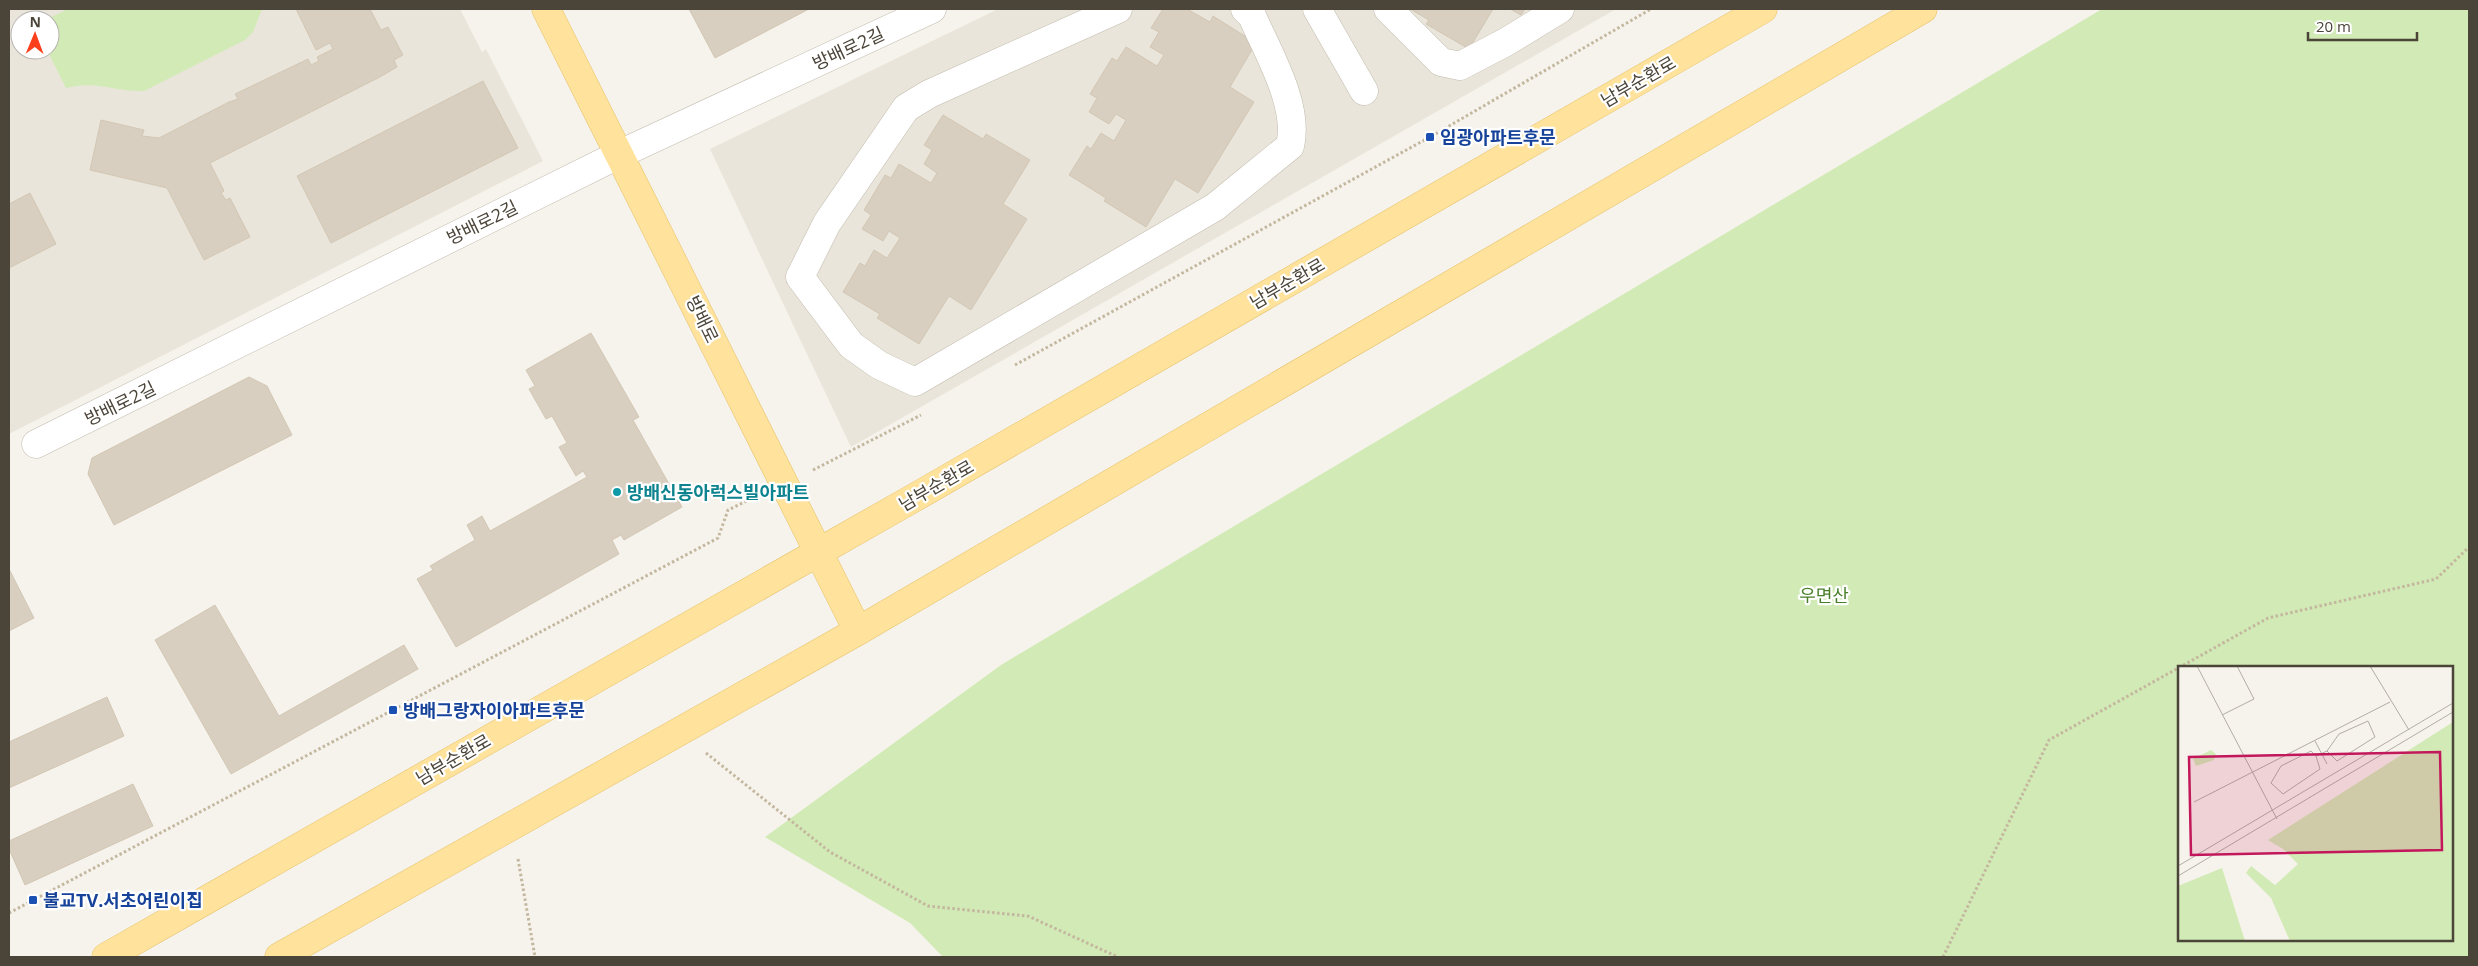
<svg xmlns="http://www.w3.org/2000/svg" width="2478" height="966" viewBox="0 0 2478 966" font-family="'Open Sans','Noto Sans KR',sans-serif">
  <style>
    .residential { fill: #eae5da; fill-rule: evenodd }
    .green { fill: #d2eab5; fill-rule: evenodd }
    .building { fill: #d8cfc1; stroke: #d3c7b4 }
    .lines { fill: none; stroke-linecap: round; stroke-linejoin: round }
    .minor-casing { stroke: #c2bbae; stroke-width: 29 }
    .major-casing { stroke: #e6c16a; stroke-width: 29 }
    .path { stroke: #c4b79f; stroke-width: 3; stroke-dasharray: 2.5 2.5; stroke-linecap: butt }
    .minor { stroke: #fff; stroke-width: 28 }
    .major { stroke: #ffe39c; stroke-width: 28 }
    .transit-dot { fill: #1a4fb4; stroke: #fff; stroke-width: 2 }
    .culture-dot { fill: #0f9aa8; stroke: #fff; stroke-width: 2 }
    .labels { text-anchor: middle; dominant-baseline: central; stroke-width: 4.5; stroke-linejoin: round; paint-order: stroke }
    .street-label { font-size: 18px; fill: #4b4439; stroke: #fff }
    .transit-label { font-size: 18px; font-weight: bold; fill: #164399; stroke: #fff; text-anchor: start }
    .culture-label { font-size: 18px; font-weight: bold; fill: #0d838f; stroke: #fff; text-anchor: start }
    .park-label { font-size: 18px; fill: #4a7f2a; stroke: #fff }
    .inset-road { fill: none; stroke: #b2ada4; stroke-width: 1 }
    .view { fill: #c2185b; fill-opacity: 0.15; stroke: #c2185b; stroke-width: 2.5 }
    .inset-edge { fill: none; stroke: #4b4439; stroke-width: 2.5 }
  </style>
  <rect width="100%" height="100%" fill="#f6f3ec"/>
  <g class="residential">
    <path d="M9,9H460L482,52L486,49L543,161L9,434ZM20,20H50V50H20Z"/>
    <path d="M998,9H1616L851,447L710,149Z"/>
  </g>
  <g class="green">
    <path d="M68,9H262L253,32L245,40L144,91C115,92 97,80 66,88L47,50H50V20H45Z"/>
    <path d="M2102,9H2469V957H943L910,923L765,837L1001,665ZM2179,667H2452V940H2179Z"/>
  </g>
  <g class="building">
    <path d="M296,9H370L381,30L388,27L403,55L394,60L397,67L378,78L210,163L224,191L221,193L226,200L230,198L250,237L204,260L167,188L90,170L101,120L144,130L142,136L159,138L229,102L238,99L235,94L308,59L311,65L319,61L317,57L333,49L330,43L316,50Z"/>
    <path d="M689,9H809L715,58Z"/>
    <path d="M1163,9H1187L1210,22L1213,16L1256,43L1230,87L1254,102L1198,193L1175,179L1146,227L1104,201L1106,198L1069,175L1087,146L1091,149L1101,133L1114,141L1126,120L1116,114L1109,124L1089,112L1097,98L1090,94L1112,58L1117,61L1126,47L1157,66L1164,55L1150,47L1159,32L1151,28Z"/>
    <path d="M1410,9H1493L1469,49L1426,24L1429,20Z"/>
    <path d="M1510,9H1525L1521,15Z"/>
    <path d="M483,81L518,148L331,243L297,176Z"/>
    <path d="M943,115L983,139L986,134L1030,160L1003,204L1027,219L971,310L949,296L919,344L877,318L880,314L843,292L860,263L865,266L874,250L887,258L900,238L889,231L883,241L862,229L871,215L864,210L885,175L891,178L899,164L931,183L937,173L924,164L932,150L924,145Z"/>
    <path d="M30,193L56,244L9,268V204Z"/>
    <path d="M591,333L639,417L633,420L682,507L624,540L621,535L612,540L619,554L456,647L417,579L433,570L430,566L475,540L467,525L482,516L490,531L587,477L583,471L576,476L559,447L567,443L552,416L546,419L529,389L535,386L526,370Z"/>
    <path d="M249,377L267,386L292,435L114,525L88,474L92,458Z"/>
    <path d="M9,569L34,618L9,631Z"/>
    <path d="M215,605L279,716L404,645L418,669L231,774L155,640Z"/>
    <path d="M107,697L124,736L9,788V742Z"/>
    <path d="M133,784L153,826L25,885L9,849V841Z"/>
  </g>
  <g class="lines">
    <defs>
      <g id="minor">
        <path d="M1118,9L929,94L906,108L827,223L800,277L851,345L879,365L915,382L1215,207L1290,146C1300,106 1268,53 1252,16L1245,9"/>
        <path d="M1317,9L1364,91"/>
        <path d="M1388,9L1441,62L1460,66L1506,42L1560,9"/>
        <path d="M36,444L620,154L932,9"/>
      </g>
      <g id="major">
        <path d="M546,9L858,631"/>
        <path d="M106,957L912,499L1763,9"/>
        <path d="M279,957L858,631L1923,9"/>
      </g>
    </defs>
    <use href="#minor" class="minor-casing"/>
    <use href="#major" class="major-casing"/>
    <g class="path">
      <path d="M1015,365L1430,137L1651,9"/>
      <path d="M813,470L921,415"/>
      <path d="M706,753L830,852L928,906L1028,916L1118,957"/>
      <path d="M518,859L535,957"/>
      <path d="M9,913L718,538L728,510L755,497"/>
      <path d="M1943,957L2049,740L2268,618L2436,579L2469,547"/>
    </g>
    <use href="#minor" class="minor"/>
    <use href="#major" class="major"/>
  </g>
  <g class="transit-dot">
    <rect x="1425" y="132" width="10" height="10" rx="2.5"/>
    <rect x="388" y="705" width="10" height="10" rx="2.5"/>
    <rect x="28" y="895" width="10" height="10" rx="2.5"/>
  </g>
  <circle class="culture-dot" cx="617" cy="492" r="5"/>
  <g class="labels">
    <g class="street-label">
      <text transform="translate(848 48) rotate(-25)">방배로2길</text>
      <text transform="translate(1638 81) rotate(-30)">남부순환로</text>
      <text transform="translate(482 222) rotate(-26)">방배로2길</text>
      <text transform="translate(1287 283) rotate(-30)">남부순환로</text>
      <text transform="translate(703 319) rotate(64)">방배로</text>
      <text transform="translate(120 403) rotate(-26)">방배로2길</text>
      <text transform="translate(936 485) rotate(-30)">남부순환로</text>
      <text transform="translate(453 759) rotate(-30)">남부순환로</text>
    </g>
    <g class="transit-label">
      <text x="1440" y="137">임광아파트후문</text>
      <text x="403" y="710">방배그랑자이아파트후문</text>
      <text x="43" y="900">불교TV.서초어린이집</text>
    </g>
    <g class="culture-label">
      <text x="627" y="492">방배신동아럭스빌아파트</text>
    </g>
    <g class="park-label">
      <text x="1824" y="595">우면산</text>
    </g>
  </g>
  <g transform="translate(2178 666)">
    <rect width="275" height="275" fill="#f6f3ec"/>
    <path d="M275,56V275H112L93,232L68,207L73,200L97,219L120,198L105,183L90,174ZM33,84L38,88L36,94L18,100L15,93ZM44,202L67,275H0V220Z" fill="#d2eab5"/>
    <path class="inset-road" d="M19,0L99,153M192,0L231,64M44,49L76,33L59,0M137,75L149,98M138,90L142,103L105,128L93,117L103,100L133,85L138,90L149,85L161,68L190,55L197,71L159,95L149,85M16,136L212,36M0,200L275,37M0,210L275,46"/>
    <path class="view" d="M262,86L264,184L13,189L11,91Z"/>
    <rect width="275" height="275" class="inset-edge"/>
  </g>
  <rect width="2478" height="966" fill="none" stroke="#4b4439" stroke-width="20"/>
  <g transform="translate(35 35) rotate(1)"><circle r="24" fill="#ffffff" stroke="#b7b4b0"/>
  <path d="M0-4L9 19L0 12L-9 19Z" fill="#fc3f1d"/>
  <text y="-8" font-size="14" font-weight="bold" text-anchor="middle" fill="#4b4439">N</text>
  </g>
  <path d="M2308 32v8h109v-8" fill="none" stroke="#4b4439" stroke-width="2.5"/>
  <text x="2316" y="32" font-size="15" fill="#4b4439" stroke="#ffffff" stroke-width="4" paint-order="stroke">20 m</text>
</svg>
